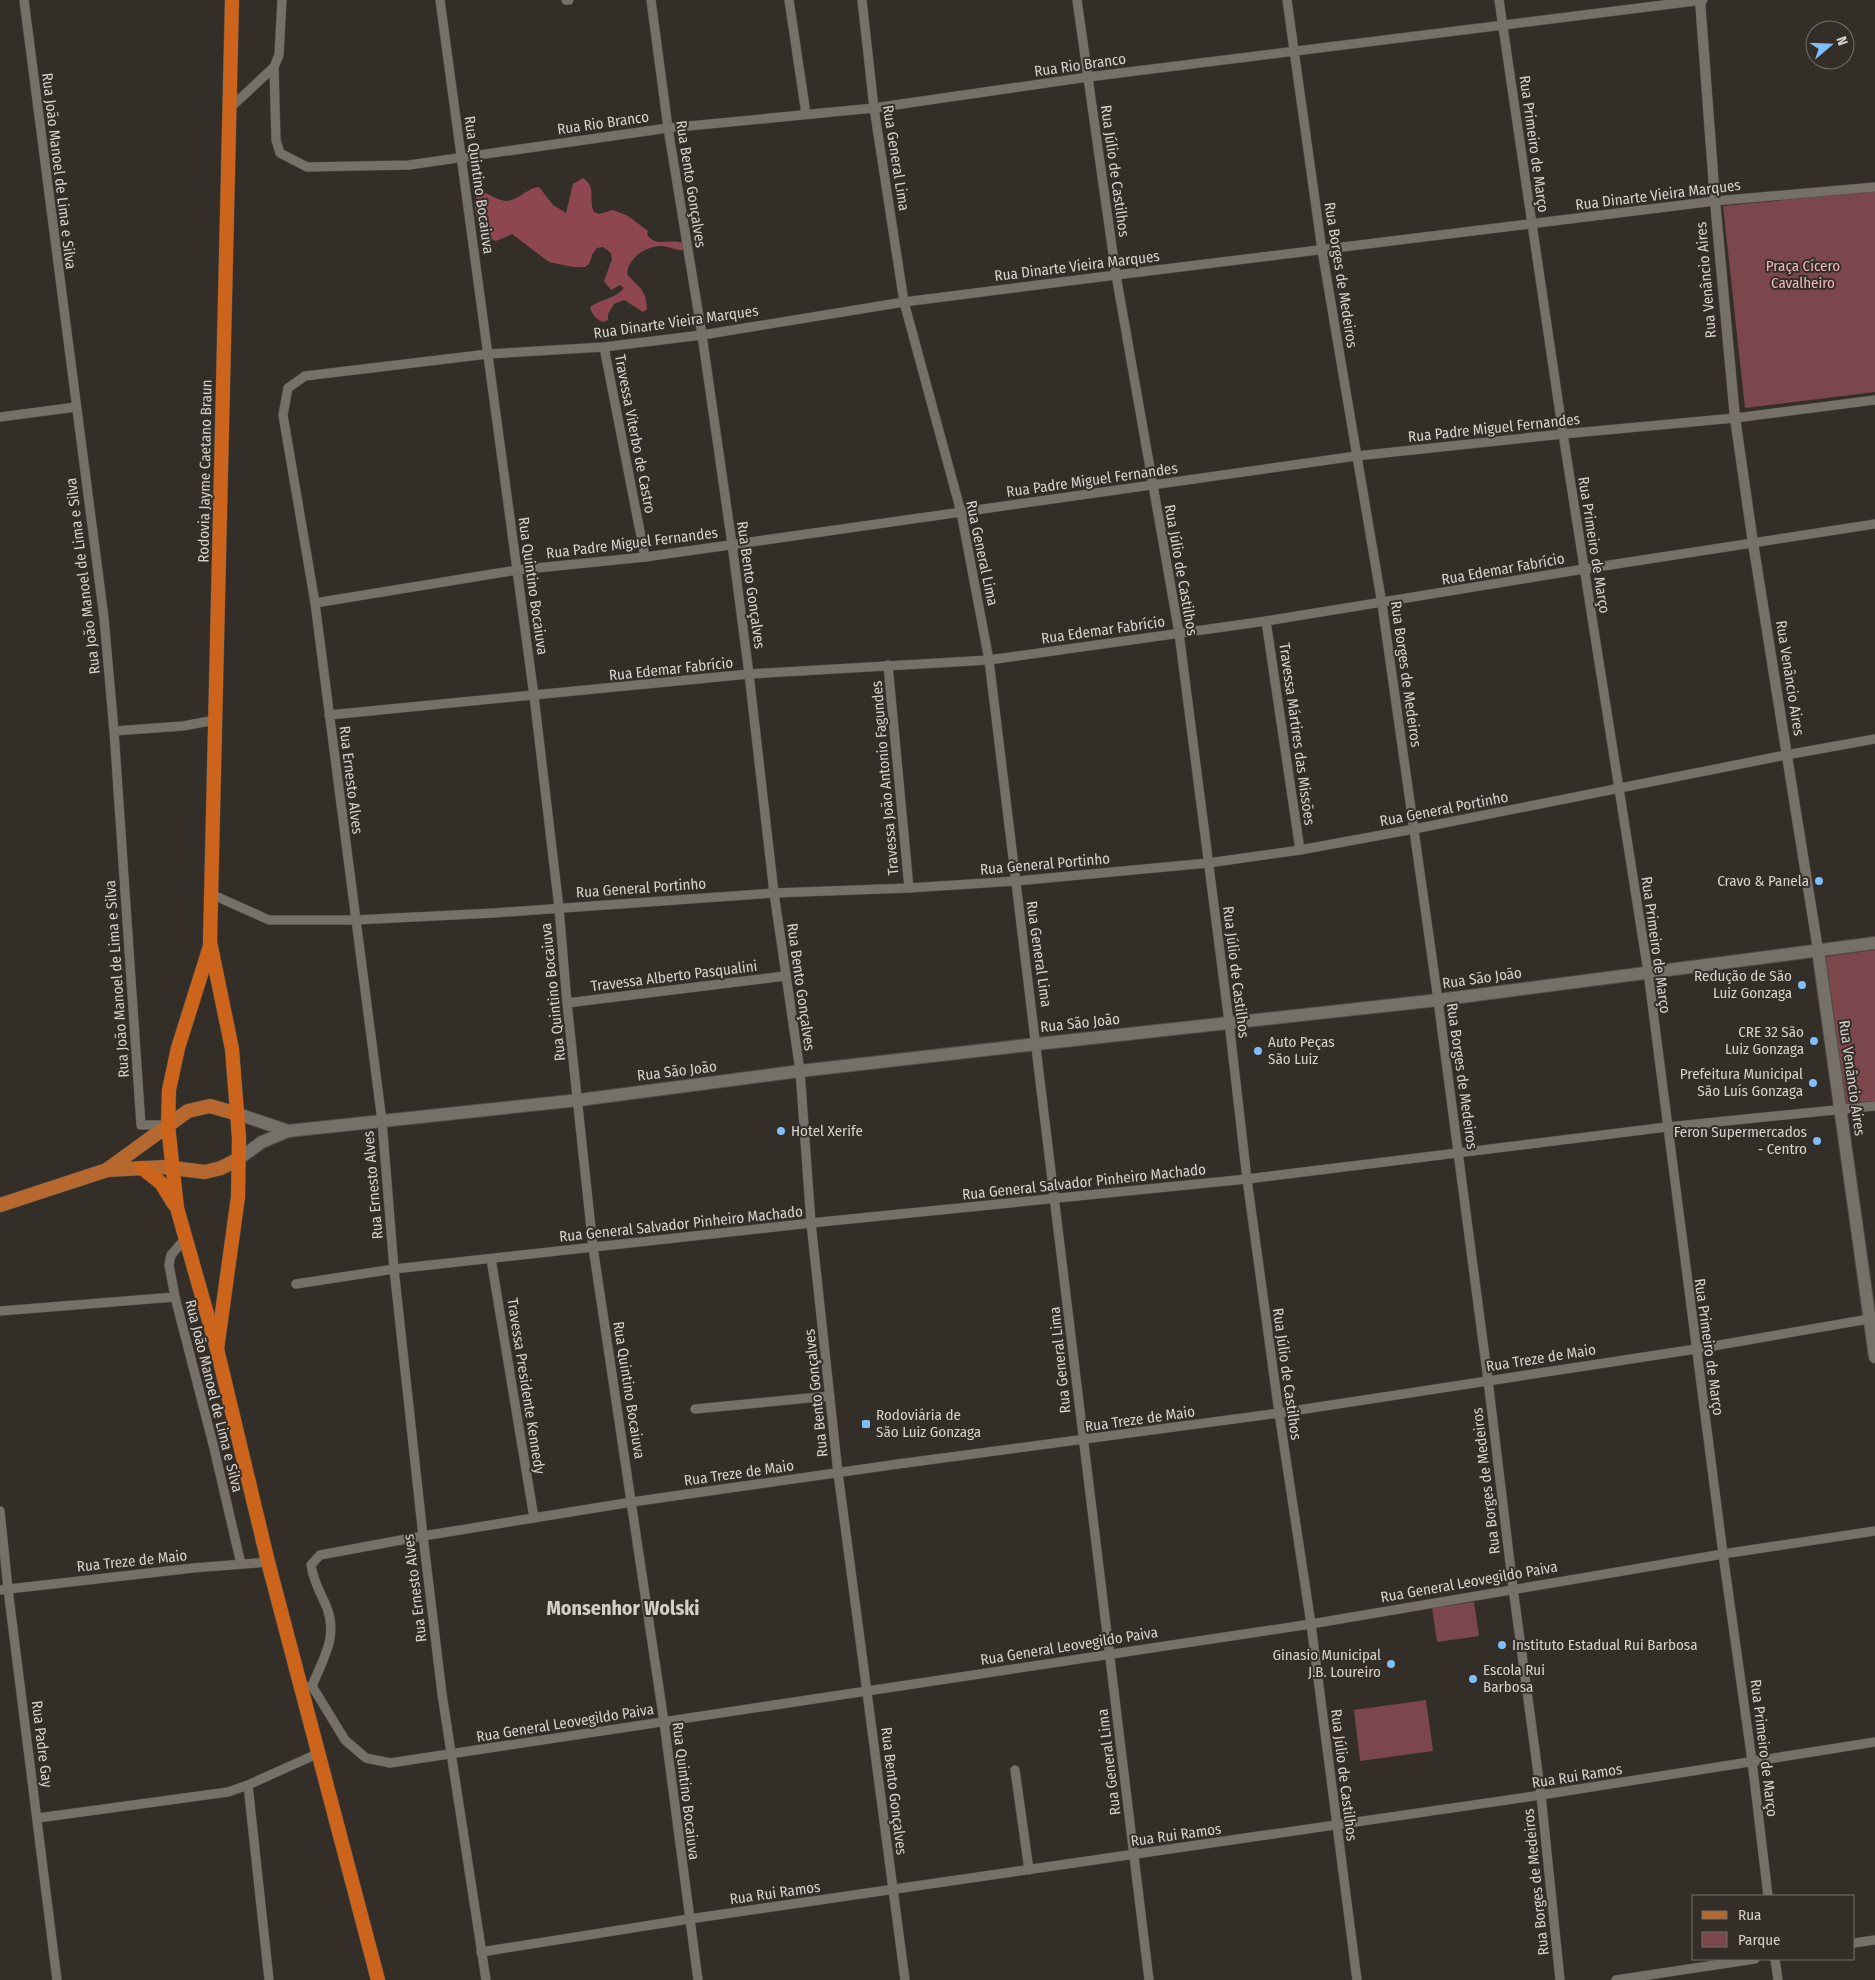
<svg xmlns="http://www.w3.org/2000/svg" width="1875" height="1980" viewBox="0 0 1875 1980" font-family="'Fira Sans Condensed',sans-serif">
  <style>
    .green { fill: #7c464d }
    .forest { fill: #8e4751 }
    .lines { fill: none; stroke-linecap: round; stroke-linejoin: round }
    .minor-casing { stroke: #4f4b46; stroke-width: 10 }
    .tertiary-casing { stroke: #4f4b46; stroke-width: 11 }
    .secondary-casing { stroke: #4f4b46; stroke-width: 14 }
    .primary-casing { stroke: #4f4b46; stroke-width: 15 }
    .trunk-casing { stroke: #4f4b46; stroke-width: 15 }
    .minor { stroke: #757068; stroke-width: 9 }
    .tertiary { stroke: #757068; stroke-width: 10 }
    .secondary { stroke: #757068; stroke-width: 12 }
    .primary { stroke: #b6682e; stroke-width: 14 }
    .trunk { stroke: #cc651b; stroke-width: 14 }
    .poi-dot { fill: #80bdfa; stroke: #332f28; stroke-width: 2 }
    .labels { text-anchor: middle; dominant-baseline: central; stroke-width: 4; stroke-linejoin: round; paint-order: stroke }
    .street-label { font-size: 15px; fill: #d4d2cd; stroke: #332f28 }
    .park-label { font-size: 15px; fill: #f5b4ba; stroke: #332f28 }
    .poi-label { font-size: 15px; fill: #d4d2cd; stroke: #332f28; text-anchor: end }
    .district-label { font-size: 20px; font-weight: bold; fill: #d4cfc6; stroke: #332f28 }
  </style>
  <rect width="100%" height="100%" fill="#332f28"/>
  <g class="green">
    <path d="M1875,191V392L1745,408L1723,206Z"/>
    <path d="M1875,950V1101L1842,1104L1823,957Z"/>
    <path d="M1474,1602L1479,1636L1437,1642L1432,1608Z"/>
    <path d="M1426,1700L1433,1751L1360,1761L1354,1710Z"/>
  </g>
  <path class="forest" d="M583,178C597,187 588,200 594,212L599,214L613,210L628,216L648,231L647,234C655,249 672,237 685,244V250C676,251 669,246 661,246C646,246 628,258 627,274C638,288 646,287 647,309L643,312L624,300L614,304L608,314V320L603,322C596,319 592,315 590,307C601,299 615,299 624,288L620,285L611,290L604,281L612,259L611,253L603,247L597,248L593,253L589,264L585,267H573L549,262L512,234L496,241L485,237C478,225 471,206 478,194L482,191C489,194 494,198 501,200C516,205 525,188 539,187L553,205L566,213L573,184Z"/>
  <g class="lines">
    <defs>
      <g id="minor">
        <path d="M24,0L104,618L114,731L141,1125H168"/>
        <path d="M440,0L534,696L559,908L567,1003L593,1247L664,1722L698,1980"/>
        <path d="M566,0H569"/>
        <path d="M651,0L668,128L702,335L732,544L749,674L774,893L800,1071L811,1223L838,1473L905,1980"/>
        <path d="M789,0L806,114"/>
        <path d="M862,0L874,108L904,302L961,512L989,660L1149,1980"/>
        <path d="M1077,0L1116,275L1179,633L1229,1022L1247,1179L1279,1413L1311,1624L1357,1980"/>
        <path d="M1287,0L1322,250L1382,604L1438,1000L1488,1380L1513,1588L1541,1795L1560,1980"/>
        <path d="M1499,0L1563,434L1648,972L1723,1554L1752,1761L1768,1896"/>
        <path d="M274,67L276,140L280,153L307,167L409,165L668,128L874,108L1088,77L1703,0"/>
        <path d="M229,109L274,67L279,55L282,0"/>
        <path d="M604,347L645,557"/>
        <path d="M0,417L76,407"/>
        <path d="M315,603L517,570L645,557L1356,456L1563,434L1735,418L1875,400"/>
        <path d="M1266,621L1300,850"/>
        <path d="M888,665L909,888"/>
        <path d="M329,715L749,674L989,660L1266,621L1584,569L1875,524"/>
        <path d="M114,731L183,726L215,720"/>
        <path d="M211,894L269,920H355L494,913L774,893L909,888L1016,881L1208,863L1300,850L1414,829L1786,755L1875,739"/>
        <path d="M567,1003L785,976"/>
        <path d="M185,1239L171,1255L169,1265L175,1297L213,1444L241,1564"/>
        <path d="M491,1259L534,1518"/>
        <path d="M296,1284L394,1269L811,1223L1247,1179L1667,1127L1875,1106"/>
        <path d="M0,1311L175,1297"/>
        <path d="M695,1409L830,1396"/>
        <path d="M0,1511L8,1589L57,1980"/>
        <path d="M0,1590L193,1568L268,1562"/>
        <path d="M312,1686C323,1659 338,1637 327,1608C321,1593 313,1581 311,1565L320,1555L423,1536L632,1502L898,1464L1279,1413L1696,1349L1875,1318"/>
        <path d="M306,1687L312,1686L345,1740L366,1758L390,1763L1311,1624L1723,1554L1875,1531"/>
        <path d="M1015,1770L1029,1870"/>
        <path d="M248,1785L269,1980"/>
        <path d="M38,1818L228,1792L248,1785L319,1753"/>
        <path d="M1854,1943L1875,1940"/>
        <path d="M481,1952L689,1919L1541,1795L1875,1742"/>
        <path d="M1775,1959L1778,1980"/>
        <path d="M486,1980L442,1694L423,1536L394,1269L382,1121L315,603L283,415L288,388L305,376L488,354L604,347L702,335L904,302L1116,275L1715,201L1875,187"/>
        <path d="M1616,1980L1755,1959"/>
      </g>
      <path id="tertiary" d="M1700,0L1715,201L1735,418L1753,543L1818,950"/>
      <g id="secondary">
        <path d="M1818,950L1875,1357"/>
        <path d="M238,1114L288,1131"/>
        <path d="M237,1160L262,1142L288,1131L579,1100L800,1071L1037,1044L1438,1000L1875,943"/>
      </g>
      <g id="primary">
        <path d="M108,1169L188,1111L210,1106L238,1114"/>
        <path d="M0,1205L107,1170L165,1167L205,1172L221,1168L237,1160"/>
      </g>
      <g id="trunk">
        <path d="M210,946L178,1048L169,1090L168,1125L177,1208L217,1349L268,1562L378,1980"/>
        <path d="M142,1168L161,1183L174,1204"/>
        <path d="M217,1349L238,1197L239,1138L232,1049L210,942L232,0"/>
      </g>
    </defs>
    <use href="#minor" class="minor-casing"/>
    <use href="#tertiary" class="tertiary-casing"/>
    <use href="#secondary" class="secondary-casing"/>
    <use href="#primary" class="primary-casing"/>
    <use href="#trunk" class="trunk-casing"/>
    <use href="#minor" class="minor"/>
    <use href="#tertiary" class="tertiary"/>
    <use href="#secondary" class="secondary"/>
    <use href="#primary" class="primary"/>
    <use href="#trunk" class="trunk"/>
  </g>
  <g class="poi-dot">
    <circle cx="1819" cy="881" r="5"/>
    <circle cx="1802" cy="985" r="5"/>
    <circle cx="1814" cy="1041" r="5"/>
    <circle cx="1258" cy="1051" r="5"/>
    <circle cx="1813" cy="1083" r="5"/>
    <circle cx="781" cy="1131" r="5"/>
    <circle cx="1817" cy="1141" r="5"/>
    <rect x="861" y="1419" width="10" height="10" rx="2.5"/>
    <circle cx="1502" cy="1645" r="5"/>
    <circle cx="1391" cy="1664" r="5"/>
    <circle cx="1473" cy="1679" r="5"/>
  </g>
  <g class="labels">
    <g class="street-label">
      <text transform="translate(1080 65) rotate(-8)">Rua Rio Branco</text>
      <text transform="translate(603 123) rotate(-8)">Rua Rio Branco</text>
      <text transform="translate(1534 144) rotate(82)">Rua Primeiro de Março</text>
      <text transform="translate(896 158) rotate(81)">Rua General Lima</text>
      <text transform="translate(59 171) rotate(83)">Rua João Manoel de Lima e Silva</text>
      <text transform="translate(1115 171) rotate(82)">Rua Júlio de Castilhos</text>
      <text transform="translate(691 184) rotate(81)">Rua Bento Gonçalves</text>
      <text transform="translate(479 185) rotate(82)">Rua Quintino Bocaiuva</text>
      <text transform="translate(1658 195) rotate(-7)">Rua Dinarte Vieira Marques</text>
      <text transform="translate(1077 266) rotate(-7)">Rua Dinarte Vieira Marques</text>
      <text transform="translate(1341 275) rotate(81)">Rua Borges de Medeiros</text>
      <text transform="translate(1706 280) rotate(-95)">Rua Venâncio Aires</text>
      <text transform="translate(676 322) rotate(-8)">Rua Dinarte Vieira Marques</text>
      <text transform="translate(1494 428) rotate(-6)">Rua Padre Miguel Fernandes</text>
      <text transform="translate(635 434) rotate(79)">Travessa Viterbo de Castro</text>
      <text transform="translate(205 471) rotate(-89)">Rodovia Jayme Caetano Braun</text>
      <text transform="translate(1092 480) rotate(-8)">Rua Padre Miguel Fernandes</text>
      <text transform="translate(632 543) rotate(-7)">Rua Padre Miguel Fernandes</text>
      <text transform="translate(1594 545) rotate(81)">Rua Primeiro de Março</text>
      <text transform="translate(982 553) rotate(78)">Rua General Lima</text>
      <text transform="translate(1503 569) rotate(-10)">Rua Edemar Fabrício</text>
      <text transform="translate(1181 570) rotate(80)">Rua Júlio de Castilhos</text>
      <text transform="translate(83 576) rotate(-97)">Rua João Manoel de Lima e Silva</text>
      <text transform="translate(751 585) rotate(82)">Rua Bento Gonçalves</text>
      <text transform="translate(533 586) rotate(82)">Rua Quintino Bocaiuva</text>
      <text transform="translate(1103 630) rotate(-8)">Rua Edemar Fabrício</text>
      <text transform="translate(671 669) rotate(-6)">Rua Edemar Fabrício</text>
      <text transform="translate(1406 674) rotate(82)">Rua Borges de Medeiros</text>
      <text transform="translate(1790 678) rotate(81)">Rua Venâncio Aires</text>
      <text transform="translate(1297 734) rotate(82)">Travessa Mártires das Missões</text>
      <text transform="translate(885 778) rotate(-95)">Travessa João Antonio Fagundes</text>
      <text transform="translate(351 780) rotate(83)">Rua Ernesto Alves</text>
      <text transform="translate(1444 809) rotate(-11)">Rua General Portinho</text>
      <text transform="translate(1045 864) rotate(-5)">Rua General Portinho</text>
      <text transform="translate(641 888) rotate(-4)">Rua General Portinho</text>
      <text transform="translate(1656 945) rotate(82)">Rua Primeiro de Março</text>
      <text transform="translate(1039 954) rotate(82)">Rua General Lima</text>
      <text transform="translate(1236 972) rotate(83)">Rua Júlio de Castilhos</text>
      <text transform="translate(674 976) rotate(-7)">Travessa Alberto Pasqualini</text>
      <text transform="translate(1482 978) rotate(-8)">Rua São João</text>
      <text transform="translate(117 979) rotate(-94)">Rua João Manoel de Lima e Silva</text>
      <text transform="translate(801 987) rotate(82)">Rua Bento Gonçalves</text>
      <text transform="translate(553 992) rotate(-96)">Rua Quintino Bocaiuva</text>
      <text transform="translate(1080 1023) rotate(-6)">Rua São João</text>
      <text transform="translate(677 1071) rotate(-7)">Rua São João</text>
      <text transform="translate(1462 1076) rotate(82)">Rua Borges de Medeiros</text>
      <text transform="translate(1852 1078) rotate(82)">Rua Venâncio Aires</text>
      <text transform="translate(1084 1182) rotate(-6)">Rua General Salvador Pinheiro Machado</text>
      <text transform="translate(373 1185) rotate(-95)">Rua Ernesto Alves</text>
      <text transform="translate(681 1224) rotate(-6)">Rua General Salvador Pinheiro Machado</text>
      <text transform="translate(1709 1347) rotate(82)">Rua Primeiro de Março</text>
      <text transform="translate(1541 1358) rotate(-9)">Rua Treze de Maio</text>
      <text transform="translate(1060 1360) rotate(-96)">Rua General Lima</text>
      <text transform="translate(1287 1374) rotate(82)">Rua Júlio de Castilhos</text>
      <text transform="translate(526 1386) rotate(81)">Travessa Presidente Kennedy</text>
      <text transform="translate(629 1390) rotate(81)">Rua Quintino Bocaiuva</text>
      <text transform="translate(816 1393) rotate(-96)">Rua Bento Gonçalves</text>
      <text transform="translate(214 1396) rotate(76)">Rua João Manoel de Lima e Silva</text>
      <text transform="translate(1140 1419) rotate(-8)">Rua Treze de Maio</text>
      <text transform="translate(739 1473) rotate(-8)">Rua Treze de Maio</text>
      <text transform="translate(1486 1481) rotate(-97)">Rua Borges de Medeiros</text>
      <text transform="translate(132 1561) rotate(-6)">Rua Treze de Maio</text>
      <text transform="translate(1469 1582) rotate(-10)">Rua General Leovegildo Paiva</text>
      <text transform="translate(415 1588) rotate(-97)">Rua Ernesto Alves</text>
      <text transform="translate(1069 1646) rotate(-9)">Rua General Leovegildo Paiva</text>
      <text transform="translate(565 1723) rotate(-9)">Rua General Leovegildo Paiva</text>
      <text transform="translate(42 1744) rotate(83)">Rua Padre Gay</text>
      <text transform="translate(1764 1748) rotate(83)">Rua Primeiro de Março</text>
      <text transform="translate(1109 1762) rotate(-97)">Rua General Lima</text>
      <text transform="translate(1344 1775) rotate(83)">Rua Júlio de Castilhos</text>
      <text transform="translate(1577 1776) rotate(-9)">Rua Rui Ramos</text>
      <text transform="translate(686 1791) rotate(83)">Rua Quintino Bocaiuva</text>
      <text transform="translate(894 1791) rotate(83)">Rua Bento Gonçalves</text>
      <text transform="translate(1176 1835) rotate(-8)">Rua Rui Ramos</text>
      <text transform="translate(1536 1882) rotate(-96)">Rua Borges de Medeiros</text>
      <text transform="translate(775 1893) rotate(-8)">Rua Rui Ramos</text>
    </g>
    <g class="park-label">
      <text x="1803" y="266">Praça Cícero<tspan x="1803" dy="17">Cavalheiro</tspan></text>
    </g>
    <g class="poi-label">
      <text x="1809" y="881">Cravo &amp; Panela</text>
      <text x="1792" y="976">Redução de São<tspan x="1792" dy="17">Luiz Gonzaga</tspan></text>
      <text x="1804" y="1032">CRE 32 São<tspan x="1804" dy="17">Luiz Gonzaga</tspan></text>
      <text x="1268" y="1042" text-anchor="start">Auto Peças<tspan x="1268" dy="17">São Luiz</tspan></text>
      <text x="1803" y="1074">Prefeitura Municipal<tspan x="1803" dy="17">São Luís Gonzaga</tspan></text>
      <text x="791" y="1131" text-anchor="start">Hotel Xerife</text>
      <text x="1807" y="1132">Feron Supermercados<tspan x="1807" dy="17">- Centro</tspan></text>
      <text x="876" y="1415" text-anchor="start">Rodoviária de<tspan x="876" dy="17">São Luiz Gonzaga</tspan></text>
      <text x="1512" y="1645" text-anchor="start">Instituto Estadual Rui Barbosa</text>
      <text x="1381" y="1655">Ginasio Municipal<tspan x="1381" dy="17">J.B. Loureiro</tspan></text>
      <text x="1483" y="1670" text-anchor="start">Escola Rui<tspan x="1483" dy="17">Barbosa</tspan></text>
    </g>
    <g class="district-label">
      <text x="623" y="1608">Monsenhor Wolski</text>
    </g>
  </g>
  <rect x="1692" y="1895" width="162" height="65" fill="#332f28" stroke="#73706a"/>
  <rect x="1702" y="1911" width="25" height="8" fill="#b6682e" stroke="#73706a"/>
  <text x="1738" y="1920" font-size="15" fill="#d4d2cd">Rua</text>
  <rect x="1702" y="1932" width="25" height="15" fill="#7c464d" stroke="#73706a"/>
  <text x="1738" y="1945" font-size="15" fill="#d4d2cd">Parque</text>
  <g transform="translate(1830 45) rotate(71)"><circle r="24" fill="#332f28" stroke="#73706a"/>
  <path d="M0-4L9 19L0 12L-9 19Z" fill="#80bdfa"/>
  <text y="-8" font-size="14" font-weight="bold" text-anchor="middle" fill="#d4d2cd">N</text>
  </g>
</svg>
